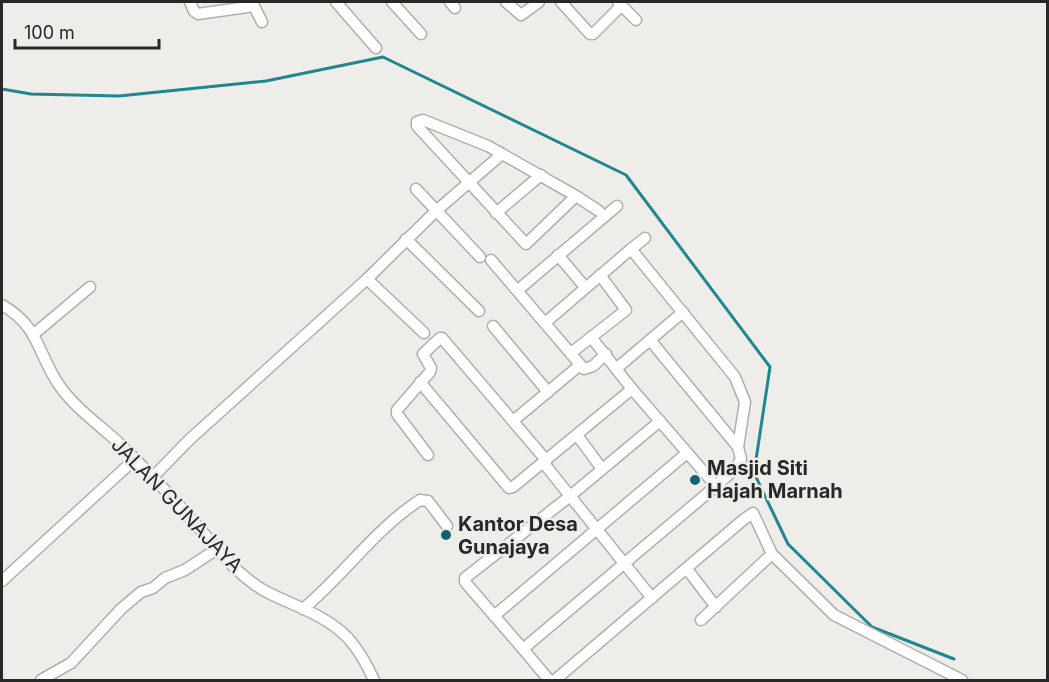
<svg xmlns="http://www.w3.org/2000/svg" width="1049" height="682" viewBox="0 0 1049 682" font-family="Inter,sans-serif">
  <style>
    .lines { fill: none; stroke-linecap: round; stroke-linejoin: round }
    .stream { stroke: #208690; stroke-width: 3 }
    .street-casing { stroke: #b1afac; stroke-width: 13 }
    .street { stroke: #fff; stroke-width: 10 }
    .poi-dot { fill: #14636b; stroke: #efede9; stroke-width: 2 }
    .labels { text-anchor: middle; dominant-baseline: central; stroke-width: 5; stroke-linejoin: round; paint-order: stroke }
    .poi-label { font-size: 20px; font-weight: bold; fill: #292827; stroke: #efede9; text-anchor: start }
    .street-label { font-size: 20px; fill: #292827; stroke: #efede9 }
  </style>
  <rect width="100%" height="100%" fill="#efede9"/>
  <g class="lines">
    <path class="stream" d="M2,89L31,94L119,96L266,81L383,57L626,175L770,367L754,473L788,544L872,627L954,659"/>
    <defs>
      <g id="street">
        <path d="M190,2L194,11L198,14L254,6"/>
        <path d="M252,2L262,22"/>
        <path d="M336,2L376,48"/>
        <path d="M392,2L421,34"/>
        <path d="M450,2L455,8"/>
        <path d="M506,2L521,15L539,2"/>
        <path d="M561,2L590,34H593L621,6"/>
        <path d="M618,2L636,20"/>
        <path d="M416,189L480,257"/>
        <path d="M576,196L526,244L417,126V122L423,120L488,146L576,196L599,211"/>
        <path d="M496,213L541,175"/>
        <path d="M406,239L479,311"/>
        <path d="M631,249L645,238"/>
        <path d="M558,255L585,287"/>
        <path d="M491,260L584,369L593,366L606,354"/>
        <path d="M367,279L424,333"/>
        <path d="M518,290L617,206"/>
        <path d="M2,305C40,327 37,353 59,385C74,407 98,424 118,442C153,476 186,512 217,549C227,562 250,583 265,591C293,606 325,614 348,638C358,649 368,667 374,680"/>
        <path d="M546,322L631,249L735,377L745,402L738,447"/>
        <path d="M493,326L548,392"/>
        <path d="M34,334L90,287"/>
        <path d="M591,337L632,389L716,486"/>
        <path d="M650,340L738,447L741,459L736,468L716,486L523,649L465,582V578L569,497L660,421"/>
        <path d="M571,353L626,310L600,275"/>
        <path d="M617,368L683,312"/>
        <path d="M420,382L509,488L513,487L632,389"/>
        <path d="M513,421L580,365"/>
        <path d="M577,435L602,469"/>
        <path d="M428,455L397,414V410L430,372L431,368L423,354L440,338H442L546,460V466L652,598"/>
        <path d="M152,478L189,440L367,279L436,211L502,154"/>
        <path d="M687,569L716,607"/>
        <path d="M2,581L134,460"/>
        <path d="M303,609C344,575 375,529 420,500L428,501L447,526"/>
        <path d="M494,616L687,453"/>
        <path d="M701,620L772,554"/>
        <path d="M523,649L549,680"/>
        <path d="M41,680L71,663L121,609L141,592L153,588L165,578L185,570L217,549"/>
        <path d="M555,680L743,520L753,513L772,554L834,615L962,680"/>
      </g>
    </defs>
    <use href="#street" class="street-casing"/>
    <use href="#street" class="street"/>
  </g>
  <g class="poi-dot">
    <circle cx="695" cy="480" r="6"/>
    <circle cx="446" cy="535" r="6"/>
  </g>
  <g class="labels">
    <g class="poi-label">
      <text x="707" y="468">Masjid Siti<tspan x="707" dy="23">Hajah Marnah</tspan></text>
      <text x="458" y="524">Kantor Desa<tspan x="458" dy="23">Gunajaya</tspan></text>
    </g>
    <g class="street-label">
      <text transform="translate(177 505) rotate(46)">JALAN GUNAJAYA</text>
    </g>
  </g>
  <rect width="1049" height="682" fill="none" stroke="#292827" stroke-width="6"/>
  <path d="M15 39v9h144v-9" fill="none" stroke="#292827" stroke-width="3"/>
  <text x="24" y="39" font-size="18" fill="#292827" stroke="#efede9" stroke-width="4.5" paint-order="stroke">100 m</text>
</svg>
